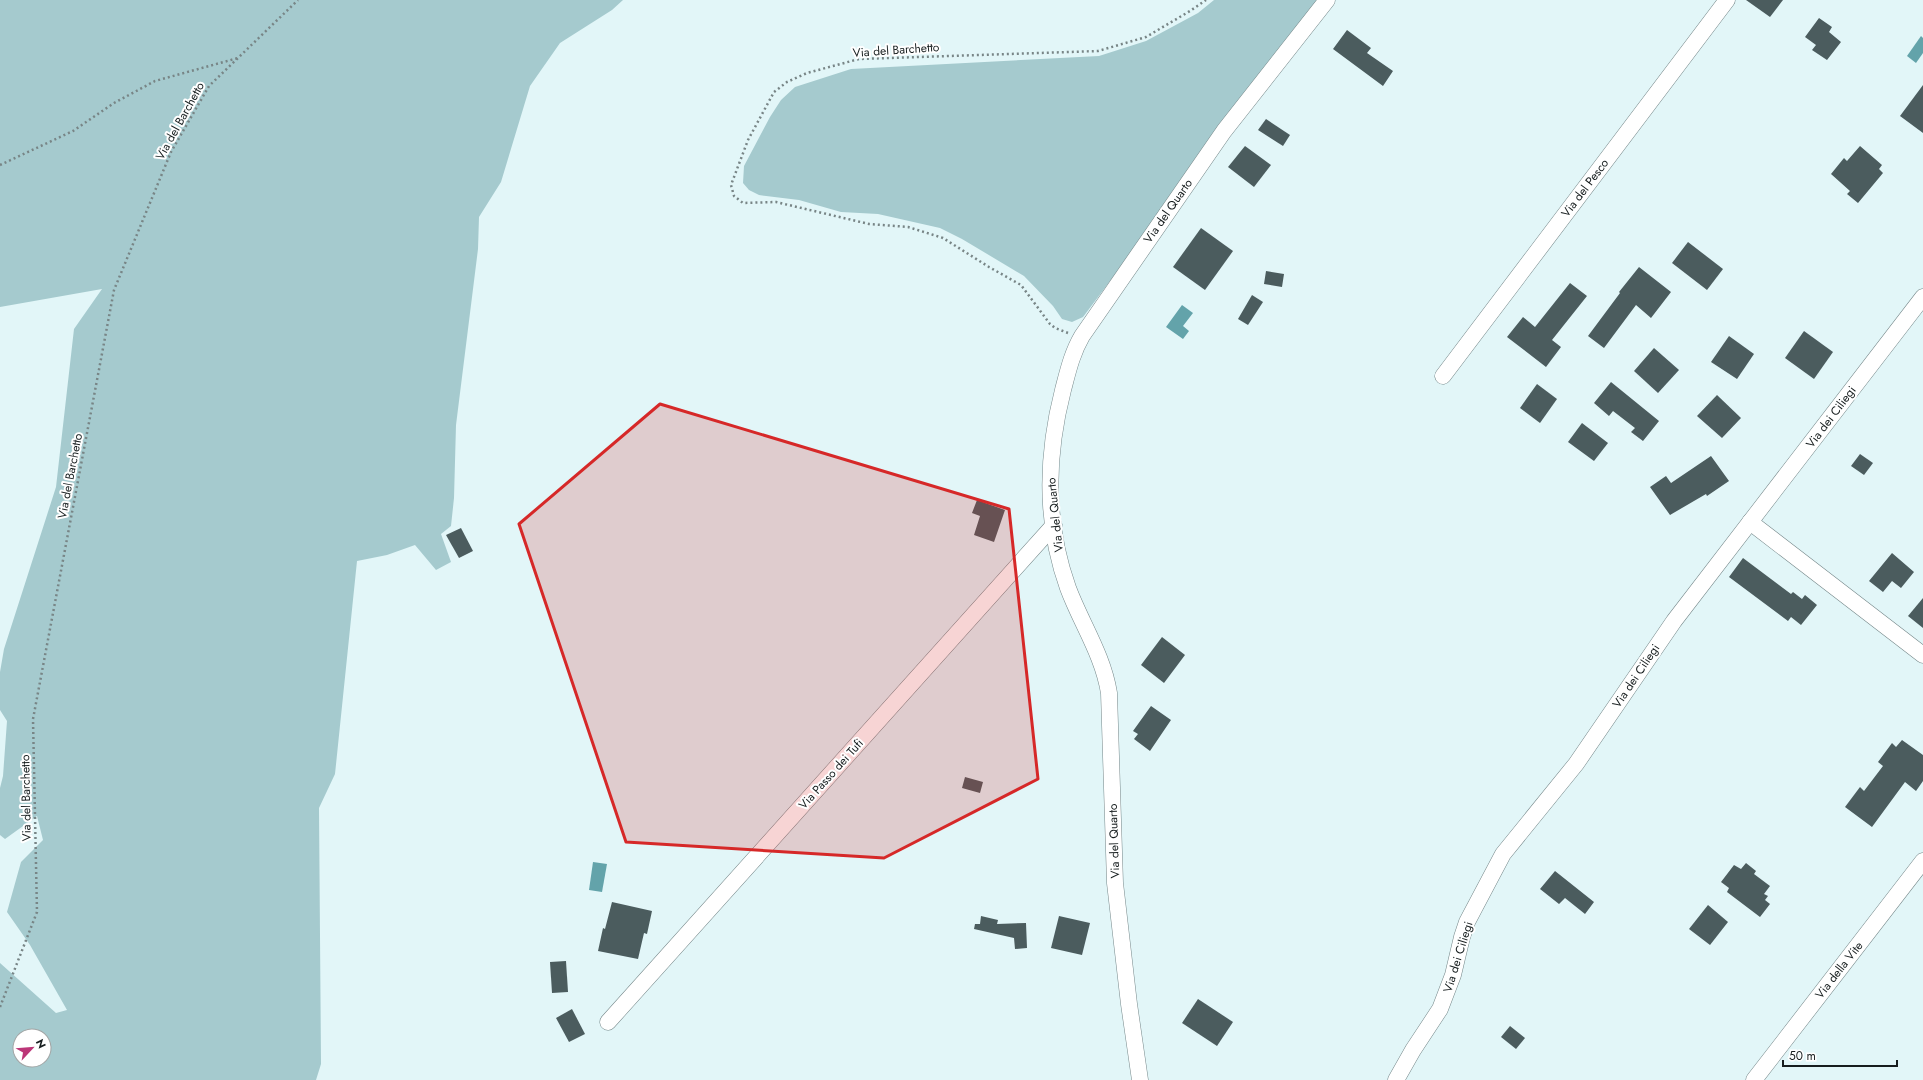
<svg xmlns="http://www.w3.org/2000/svg" width="1923" height="1080" viewBox="0 0 1923 1080" font-family="Jost,sans-serif">
  <style>
    .green { fill: #a5cace; fill-rule: evenodd }
    .water { fill: #63a3aa }
    .building { fill: #4b5c5e }
    .lines { fill: none; stroke-linecap: round; stroke-linejoin: round }
    .minor-casing { stroke: #758789; stroke-width: 17 }
    .path { stroke: #788586; stroke-width: 2.5; stroke-dasharray: 2 3; stroke-linecap: butt }
    .minor { stroke: #fff; stroke-width: 16 }
    .marked { fill: #d62828; fill-opacity: 0.2; stroke: #d62828; stroke-width: 3; stroke-linejoin: round }
    .labels { text-anchor: middle; dominant-baseline: central; stroke-width: 4; stroke-linejoin: round; paint-order: stroke }
    .street-label { font-size: 12px; fill: #161d1e; stroke: #fff }
  </style>
  <rect width="100%" height="100%" fill="#e2f6f8"/>
  <g class="green">
    <path d="M0,0H623L612,10L560,43L530,86L501,182L479,217L478,249L456,425L454,498L451,526L441,534L451,562L436,570L415,545L387,555L357,561L335,774L319,808L321,1064L316,1080H0V963L56,1013L67,1010L30,945L7,912L21,862L43,840L37,816L5,839L0,835V788L3,776L7,721L0,710V672L4,649L56,487L74,329L102,289L0,307ZM20,1036H44V1060H20Z"/>
    <path d="M1214,0H1321L1083,317L1072,322L1062,319L1053,306L1024,276L962,239L940,228L878,214L841,212L799,200L759,195L749,190L743,183L744,166L770,117L781,100L795,87L851,69L1099,56L1146,41L1198,13Z"/>
  </g>
  <g class="water">
    <path d="M1921,36L1923,38V53L1916,63L1907,56Z"/>
    <path d="M1182,305L1193,313L1183,326L1189,331L1183,339L1166,327Z"/>
    <path d="M593,862L607,864L602,892L589,890Z"/>
  </g>
  <g class="building">
    <path d="M1746,0H1783L1770,17Z"/>
    <path d="M1819,18L1832,27L1829,32L1841,42L1827,60L1812,50L1816,45L1805,37Z"/>
    <path d="M1347,30L1371,48L1367,53L1393,71L1383,86L1333,49Z"/>
    <path d="M1923,85V133L1900,116Z"/>
    <path d="M1266,119L1290,135L1283,146L1258,130Z"/>
    <path d="M1245,146L1271,165L1254,187L1228,167Z"/>
    <path d="M1860,146L1882,165L1879,169L1883,173L1858,203L1847,194L1850,191L1831,174L1844,158L1847,161Z"/>
    <path d="M1201,228L1233,251L1205,290L1173,267Z"/>
    <path d="M1688,242L1723,269L1707,290L1672,263Z"/>
    <path d="M1639,267L1671,292L1651,318L1636,305L1604,348L1588,336L1620,293L1619,292Z"/>
    <path d="M1266,271L1284,274L1282,287L1264,284Z"/>
    <path d="M1570,283L1587,296L1552,340L1561,347L1546,367L1507,337L1523,317L1535,327Z"/>
    <path d="M1252,295L1263,302L1248,325L1238,319Z"/>
    <path d="M1804,331L1833,352L1814,379L1785,358Z"/>
    <path d="M1729,336L1754,354L1737,379L1711,362Z"/>
    <path d="M1654,348L1679,370L1658,393L1634,371Z"/>
    <path d="M1611,382L1659,421L1643,441L1631,432L1635,428L1613,411L1609,416L1594,403Z"/>
    <path d="M1537,384L1557,399L1540,423L1520,408Z"/>
    <path d="M1717,395L1741,418L1722,438L1697,416Z"/>
    <path d="M1582,423L1608,443L1594,461L1568,442Z"/>
    <path d="M1860,454L1873,463L1864,475L1851,466Z"/>
    <path d="M1711,456L1729,481L1707,496L1706,494L1670,515L1650,487L1666,476L1671,483Z"/>
    <path d="M977,500L1005,510L994,542L974,535L980,516L972,513Z"/>
    <path d="M461,528L473,551L459,558L446,535Z"/>
    <path d="M1892,553L1914,572L1901,588L1892,581L1883,592L1869,581Z"/>
    <path d="M1743,558L1791,594L1793,592L1802,599L1805,595L1817,605L1801,625L1791,617L1788,621L1729,577Z"/>
    <path d="M1923,598V628L1908,616Z"/>
    <path d="M1162,637L1185,655L1164,683L1141,665Z"/>
    <path d="M1151,706L1171,720L1150,751L1134,739L1138,734L1133,731Z"/>
    <path d="M1902,740L1923,755V781L1916,791L1905,782L1872,827L1845,807L1860,787L1864,791L1883,766L1878,762L1892,743L1896,747Z"/>
    <path d="M965,777L983,782L980,793L962,788Z"/>
    <path d="M1746,863L1756,871L1754,874L1770,886L1764,894L1768,896L1765,900L1770,904L1760,917L1727,892L1729,888L1721,882L1734,865L1741,869Z"/>
    <path d="M1555,871L1594,902L1585,914L1565,898L1559,904L1540,889Z"/>
    <path d="M612,902L652,911L647,934L644,933L638,959L598,951L603,928L605,929Z"/>
    <path d="M1708,905L1728,922L1710,945L1689,929Z"/>
    <path d="M981,916L998,920L997,924L1026,923L1027,948L1015,949L1014,938L974,929L975,924H980Z"/>
    <path d="M1059,916L1090,923L1082,955L1051,948Z"/>
    <path d="M566,961L568,992L552,993L550,962Z"/>
    <path d="M1198,999L1233,1022L1217,1046L1182,1023Z"/>
    <path d="M572,1009L585,1034L569,1042L556,1018Z"/>
    <path d="M1510,1026L1525,1038L1516,1049L1501,1037Z"/>
  </g>
  <g class="lines">
    <defs>
      <g id="minor">
        <path d="M1443,376L1727,0"/>
        <path d="M1750,522L1923,655"/>
        <path d="M608,1022L1054,525"/>
        <path d="M1140,1080L1129,1004L1115,883L1109,693C1103,655 1081,623 1068,588C1045,524 1046,456 1063,390C1068,371 1072,353 1082,336L1224,131L1327,0"/>
        <path d="M1396,1080L1413,1050L1440,1009L1453,975L1462,937L1467,922L1503,854L1576,764L1674,621L1923,297"/>
        <path d="M1754,1080L1923,861"/>
      </g>
    </defs>
    <use href="#minor" class="minor-casing"/>
    <g class="path">
      <path d="M0,165L73,131L114,103L155,81L238,58"/>
      <path d="M1068,333L1055,328L1050,324L1021,285L989,267L943,238L908,227L869,224L776,202L743,203L734,196L731,185L748,140L774,92L787,82L807,73L859,59L1098,51L1146,37L1190,11L1206,0"/>
      <path d="M0,1007L37,912L33,719L114,290L171,152L209,86L298,0"/>
    </g>
    <use href="#minor" class="minor"/>
  </g>
  <path class="marked" d="M660,404L1009,509L1038,779L884,858L626,842L519,524Z"/>
  <g class="labels">
    <g class="street-label">
      <text transform="translate(896 50) rotate(-4)">Via del Barchetto</text>
      <text transform="translate(180 121) rotate(-61)">Via del Barchetto</text>
      <text transform="translate(1585 188) rotate(-53)">Via del Pesco</text>
      <text transform="translate(1168 211) rotate(-55)">Via del Quarto</text>
      <text transform="translate(1831 417) rotate(-53)">Via dei Ciliegi</text>
      <text transform="translate(70 476) rotate(-79)">Via del Barchetto</text>
      <text transform="translate(1055 515) rotate(-96)">Via del Quarto</text>
      <text transform="translate(1636 676) rotate(-56)">Via dei Ciliegi</text>
      <text transform="translate(831 774) rotate(-48)">Via Passo dei Tufi</text>
      <text transform="translate(26 798) rotate(-91)">Via del Barchetto</text>
      <text transform="translate(1114 841) rotate(-92)">Via del Quarto</text>
      <text transform="translate(1458 957) rotate(-73)">Via dei Ciliegi</text>
      <text transform="translate(1839 970) rotate(-52)">Via della Vite</text>
    </g>
  </g>
  <g transform="translate(32 1048) rotate(64)"><circle r="19" fill="#ffffff" stroke="#a2a5a5"/>
  <path d="M0-3L7 15L0 10L-7 15Z" fill="#bc3678"/>
  <text y="-6" font-size="11" font-weight="bold" text-anchor="middle" fill="#161d1e">N</text>
  </g>
  <path d="M1783 1060v6h114v-6" fill="none" stroke="#161d1e" stroke-width="2"/>
  <text x="1789" y="1060" font-size="12" fill="#161d1e" stroke="#ffffff" stroke-width="3" paint-order="stroke">50 m</text>
</svg>
